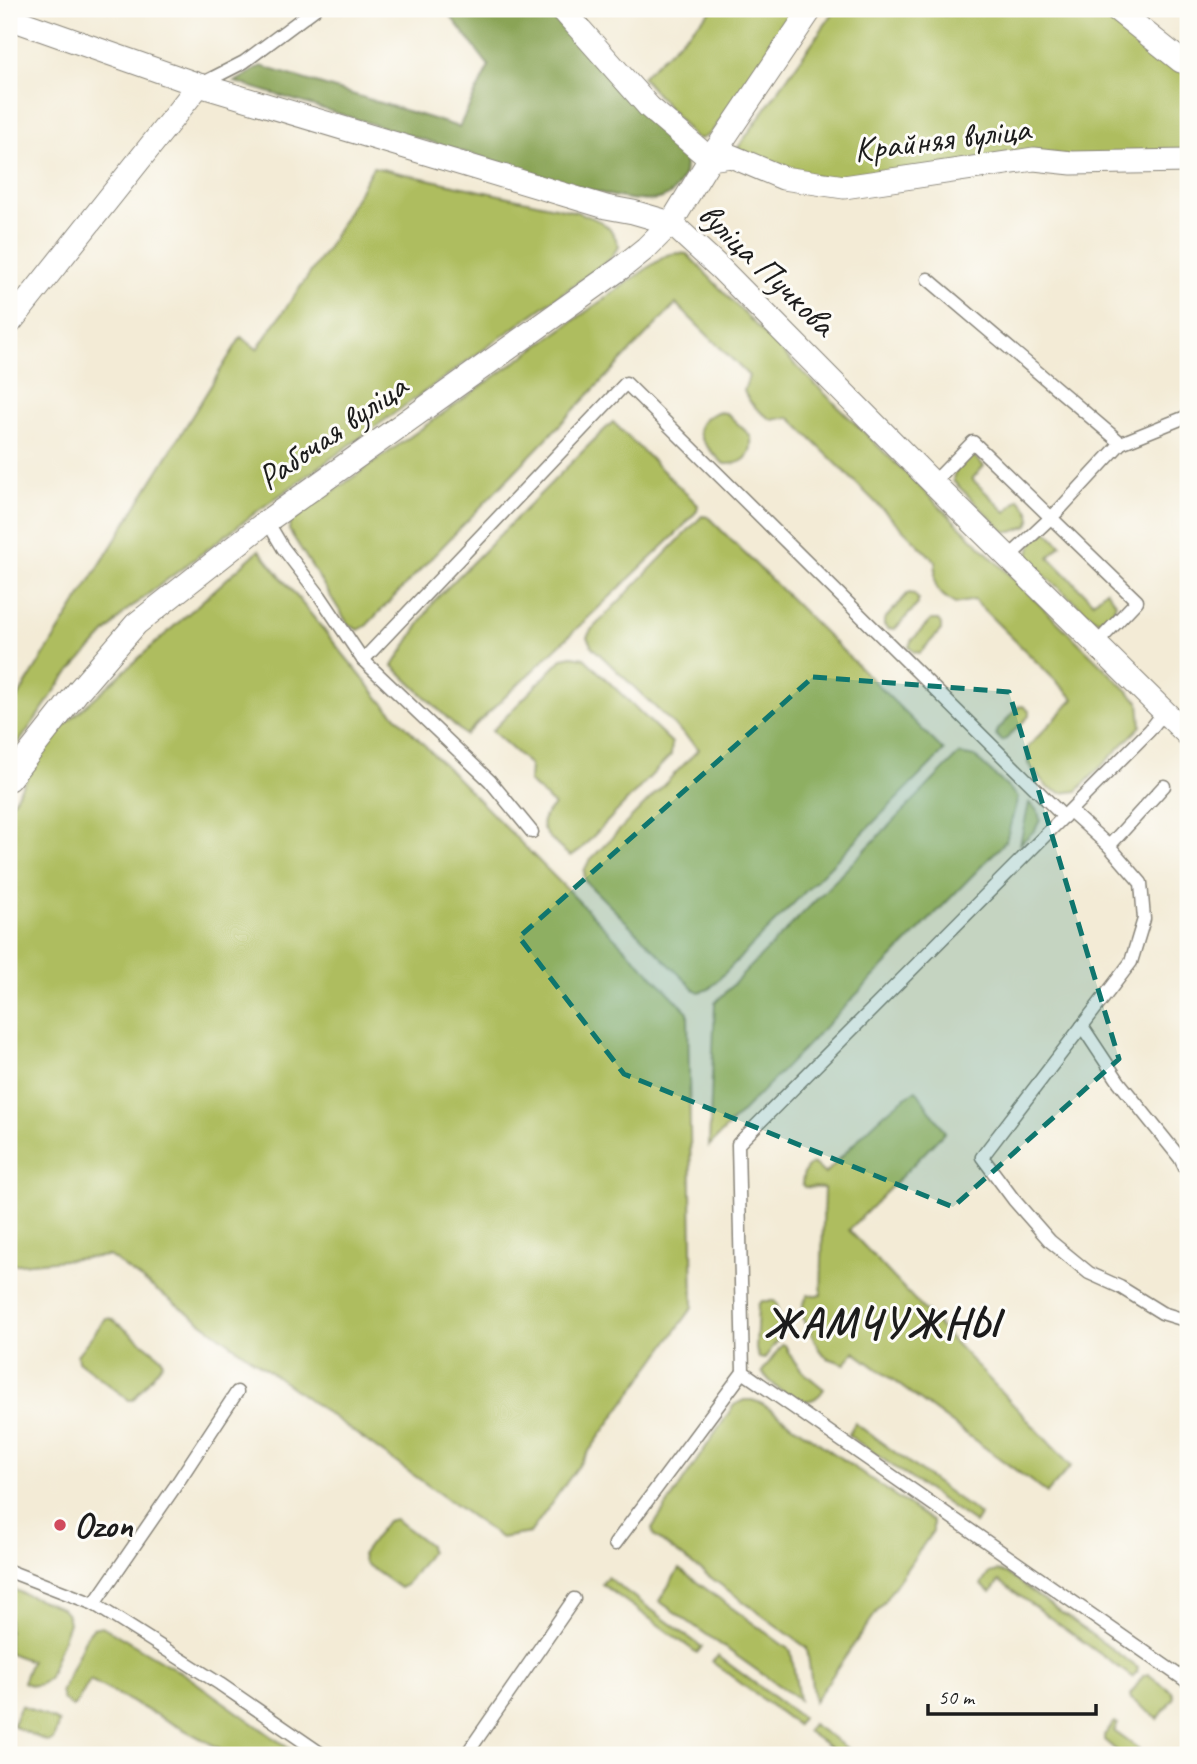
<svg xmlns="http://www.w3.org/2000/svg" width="1197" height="1764" viewBox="0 0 1197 1764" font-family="Caveat,sans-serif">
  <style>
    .green { fill: #aebd5f; stroke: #656c3e; stroke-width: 2 }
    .forest { fill: #8aa456; stroke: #536039; stroke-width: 2 }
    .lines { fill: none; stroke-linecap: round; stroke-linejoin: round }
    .lane-casing { stroke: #888479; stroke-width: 15 }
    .street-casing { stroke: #888479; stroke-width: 25 }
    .lane { stroke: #fff; stroke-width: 12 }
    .street { stroke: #fff; stroke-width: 23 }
    .marked { fill: #0f766e; fill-opacity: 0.2; stroke: #0f766e; stroke-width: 5; stroke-dasharray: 14 9; stroke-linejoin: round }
    .poi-dot { fill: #d1495b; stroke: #fdfcf7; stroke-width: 2.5 }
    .labels { text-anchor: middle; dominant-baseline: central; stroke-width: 6; stroke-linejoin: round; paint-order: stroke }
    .street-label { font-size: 35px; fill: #1c1c1c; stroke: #fdfcf7 }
    .poi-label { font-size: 35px; font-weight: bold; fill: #1c1c1c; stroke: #fdfcf7; text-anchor: start }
    .district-label { font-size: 42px; font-weight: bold; letter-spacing: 2px; fill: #1c1c1c; stroke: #fdfcf7 }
  </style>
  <rect width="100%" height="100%" fill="#fdfcf7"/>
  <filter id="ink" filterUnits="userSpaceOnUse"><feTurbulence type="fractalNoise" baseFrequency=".0143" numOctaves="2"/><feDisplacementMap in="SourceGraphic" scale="14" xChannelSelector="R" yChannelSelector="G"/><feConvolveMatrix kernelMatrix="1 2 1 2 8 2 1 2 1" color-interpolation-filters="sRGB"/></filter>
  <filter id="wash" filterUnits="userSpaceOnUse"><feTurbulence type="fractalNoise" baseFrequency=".00686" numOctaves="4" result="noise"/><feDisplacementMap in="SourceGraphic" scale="28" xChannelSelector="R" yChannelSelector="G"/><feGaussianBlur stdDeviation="1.57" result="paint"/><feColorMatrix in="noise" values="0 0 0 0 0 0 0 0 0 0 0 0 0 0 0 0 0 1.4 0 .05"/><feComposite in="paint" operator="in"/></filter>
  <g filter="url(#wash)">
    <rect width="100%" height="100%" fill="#f3ebd6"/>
    <g class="green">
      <path d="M713,9H800L723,117L710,134L701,139L694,137L642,77Z"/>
      <path d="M836,9H936L945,15L954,9H1100L1188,76V152L842,182L780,169L737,149Z"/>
      <path d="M373,167L577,212C599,220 611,223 619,246L609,260L259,510L126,611L64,678L9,757V712L18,697L241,337L257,349L327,249Z"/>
      <path d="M676,253L687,254L765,335L1139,702L1141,726L1077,791L1061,793L1048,788L1028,764V747L1074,699L974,600L955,604C934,591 933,587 936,562L789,417L772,420C760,412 750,405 744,391L749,376L676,304L366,626L358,630L348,624L289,530L290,522L649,267L667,255Z"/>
      <path d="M717,412L726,413L751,436C753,456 745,465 724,464C708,448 681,427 717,412Z"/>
      <path d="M613,422L698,505L697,511L678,532L465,735L393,666L434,601L599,435Z"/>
      <path d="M972,454L984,466L972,479L1006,512L1019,499L1028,509L1031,518L1028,526L1012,532L1004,531L953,481C953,470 963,460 972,454Z"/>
      <path d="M702,516L708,517L944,751L709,989L699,992L694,989L585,881L584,871L589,861L699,749L592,647L587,637L591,630Z"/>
      <path d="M1046,530L1061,545L1049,557L1093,602L1106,590L1116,603L1113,612L1099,621L1094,619L1029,562C1028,548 1034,537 1046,530Z"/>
      <path d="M259,550L382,702L688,1012L693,1307L530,1533L501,1538L109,1256L9,1265V808L51,737Z"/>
      <path d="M908,593L914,594L918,599V604L895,629H888L884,625V620Z"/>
      <path d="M931,620H938L941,624V630L920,653L914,652L909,647L911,641Z"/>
      <path d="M572,656L584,658L672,743L671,755L581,849L571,856C563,852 558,846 552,840C537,826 541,819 554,805L529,782L530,765L492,731L563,658Z"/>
      <path d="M1023,706L1029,711V716L1006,739L1002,741L996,735L997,731L1018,707Z"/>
      <path d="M959,754L975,757L1018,797L1006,841L709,1146L715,1003Z"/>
      <path d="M1029,803L1038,811L1040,820L1035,830L1020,844Z"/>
      <path d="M916,1090L945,1132L849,1230L1071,1466L1047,1493L854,1352L845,1364L828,1358L820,1351L803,1318V1304L808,1295H821L824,1188L804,1187L802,1184C803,1174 804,1169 813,1163L825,1174C854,1144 881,1112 916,1090Z"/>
      <path d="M762,1301H774L777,1304L779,1328L781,1336L764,1359L759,1358L756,1349L758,1305Z"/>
      <path d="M106,1318L112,1319L161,1357L163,1363L133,1400H129L78,1361L77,1355Z"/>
      <path d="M782,1345H785C795,1367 806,1375 824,1389C807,1417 776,1389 762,1372Z"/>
      <path d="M744,1400H752L761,1403L933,1522V1531L814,1702L807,1648L654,1536L652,1528L734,1405Z"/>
      <path d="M855,1423L980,1515L975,1523L848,1435Z"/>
      <path d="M395,1519L429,1545L430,1552L406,1585L400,1588L364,1563L362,1555L387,1521Z"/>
      <path d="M679,1569L791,1651L799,1700L659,1601Z"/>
      <path d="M997,1571L1006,1573L1138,1668L1137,1672L1132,1677L999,1581L991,1592L981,1585L989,1573Z"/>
      <path d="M607,1577L702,1647L697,1653L602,1584Z"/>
      <path d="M9,1588L62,1608L67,1614L69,1623L49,1677C40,1687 34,1687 23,1682L31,1661L9,1653Z"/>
      <path d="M102,1626L187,1676L298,1755H232L90,1680L75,1706H71L63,1699L61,1692L87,1635L93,1628Z"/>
      <path d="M718,1656L802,1718L797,1725L712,1662Z"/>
      <path d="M1148,1674L1172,1692L1174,1697L1158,1719L1131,1699L1130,1695L1143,1676Z"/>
      <path d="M21,1705L59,1722L53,1740L48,1742L15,1727L13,1724Z"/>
      <path d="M1115,1722L1118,1724L1114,1731L1139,1749L1136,1755H1122L1104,1740V1735Z"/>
      <path d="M812,1724L857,1755H841L807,1731Z"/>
    </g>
    <path class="forest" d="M445,9H545L596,63L670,137L685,157C685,162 685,169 684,174C671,216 622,197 591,191L235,82L261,66L459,127L489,66Z"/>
  </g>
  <g filter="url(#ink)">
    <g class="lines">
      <defs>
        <g id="lane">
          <path d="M199,85L244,62L315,9"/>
          <path d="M928,279L1121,443"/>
          <path d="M933,483L973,442L1137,601L1097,643"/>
          <path d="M267,521L283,548L320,596L363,660L490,781L532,832"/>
          <path d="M1008,558L1059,510L1121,443L1188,416"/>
          <path d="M363,660L626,383L1064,817"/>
          <path d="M1164,712L1150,730L738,1144L743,1372L1188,1682"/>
          <path d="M1070,811L1109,846L1164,786"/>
          <path d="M1109,846L1141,883L1144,919L1131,962L982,1157L1014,1200L1050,1241L1089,1273L1120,1287L1162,1313L1188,1321"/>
          <path d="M1082,1026L1119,1082L1180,1158L1188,1174"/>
          <path d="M615,1544L743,1372"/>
          <path d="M9,1571L94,1604L220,1684L323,1755"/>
          <path d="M94,1604L174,1488L237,1392"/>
          <path d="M466,1755L574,1599"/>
        </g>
        <g id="street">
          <path d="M562,9L649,107L710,159"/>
          <path d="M1116,9L1181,61L1188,62"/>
          <path d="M9,18L199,85L606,207L633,212L671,223L720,268L933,483L1188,735"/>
          <path d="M710,159L731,156L783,178L844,187L1034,159L1072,163L1188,161"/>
          <path d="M9,324L199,85"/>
          <path d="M9,779L79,690L136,624L267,521L621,268L646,248L671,223L710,159L811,9"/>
        </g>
      </defs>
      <use href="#lane" class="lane-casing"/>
      <use href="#street" class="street-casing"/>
      <use href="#lane" class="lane"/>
      <use href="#street" class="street"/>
    </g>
  </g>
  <path class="marked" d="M813,677L1009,692L1119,1059L953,1207L624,1074L519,937Z"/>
  <circle class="poi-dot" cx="60" cy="1525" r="7"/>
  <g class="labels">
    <g class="street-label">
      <text transform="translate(942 139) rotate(-7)">Крайняя вуліца</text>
      <text transform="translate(767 269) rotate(44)">вуліца Пучкова</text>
      <text transform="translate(332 432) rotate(-35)">Рабочая вуліца</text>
    </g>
    <g class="poi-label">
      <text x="74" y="1525">Ozon</text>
    </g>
    <g class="district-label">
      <text x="882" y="1323">ЖАМЧУЖНЫ</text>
    </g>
  </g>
  <rect width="1197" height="1764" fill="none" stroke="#fdfcf7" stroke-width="35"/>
  <path d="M928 1704v10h168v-10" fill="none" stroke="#1c1c1c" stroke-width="3.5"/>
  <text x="938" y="1704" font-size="21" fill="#1c1c1c" stroke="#fdfcf7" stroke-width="5" paint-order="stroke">50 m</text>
</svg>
